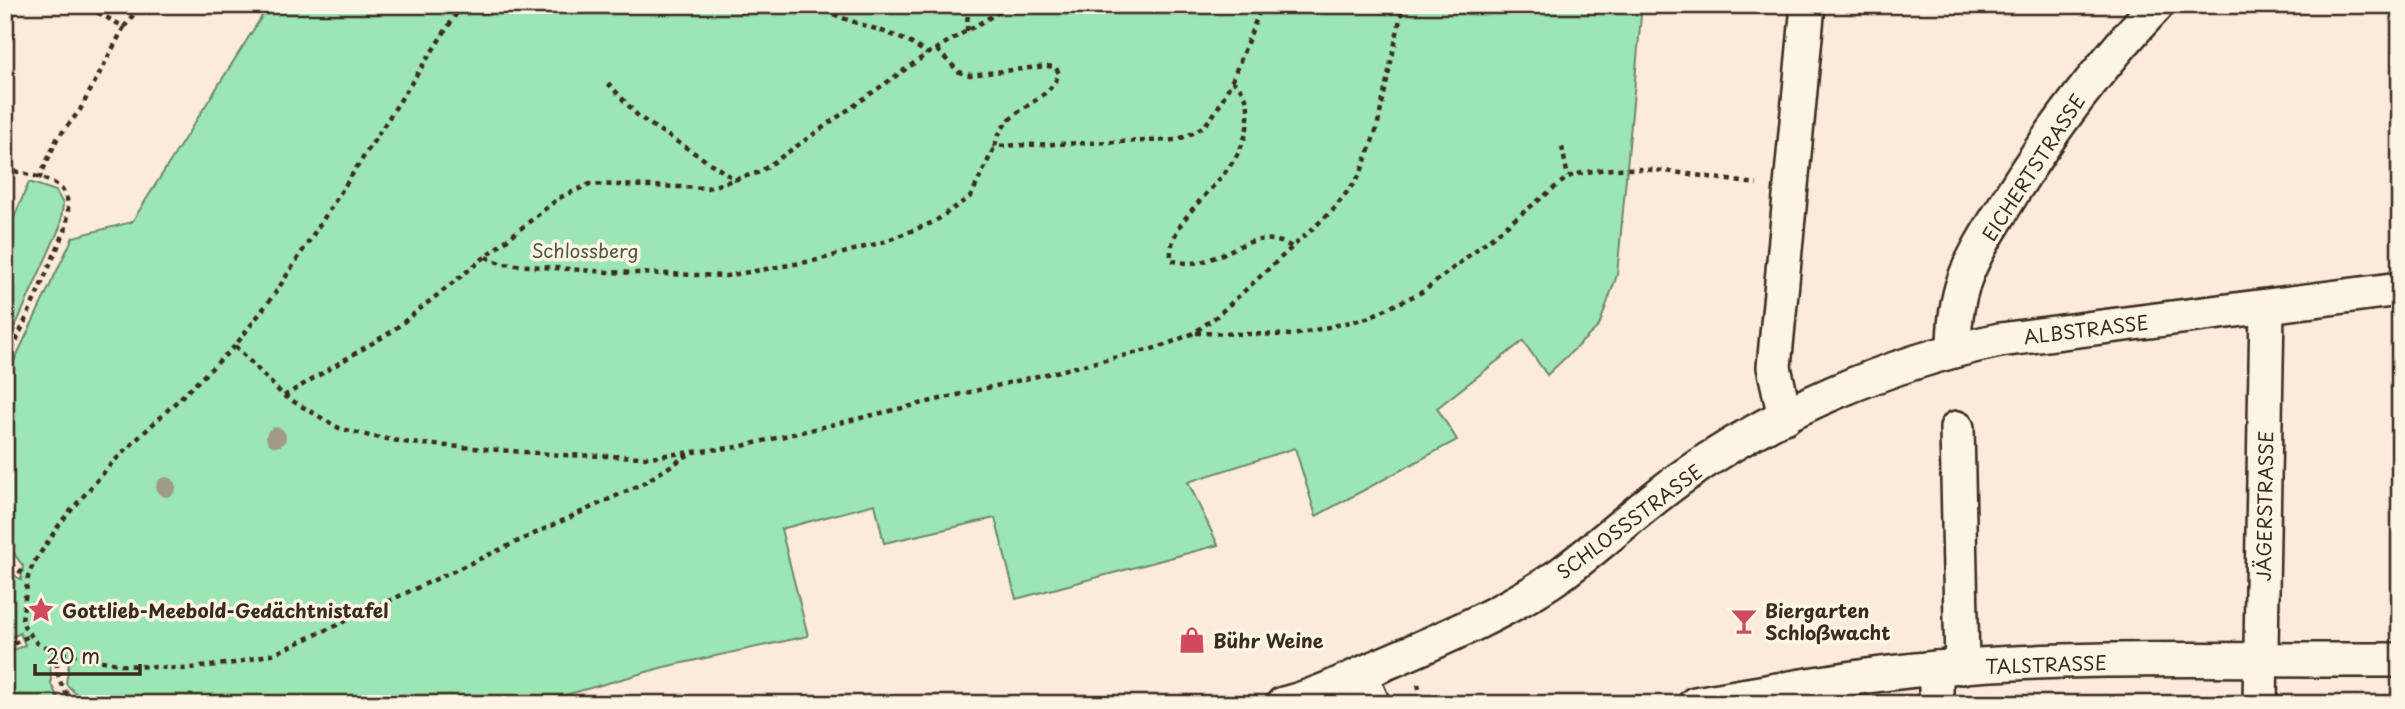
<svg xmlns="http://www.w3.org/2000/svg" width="2405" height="709" viewBox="0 0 2405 709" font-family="'Playpen Sans',sans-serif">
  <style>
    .green { fill: #9ce6b5; stroke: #6c886a; stroke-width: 2 }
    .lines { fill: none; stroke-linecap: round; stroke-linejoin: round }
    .minor-casing { stroke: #3b2a1e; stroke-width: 38 }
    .path { stroke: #3b2a1e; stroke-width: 4.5; stroke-dasharray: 5 5; stroke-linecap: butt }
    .minor { stroke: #fcf5e5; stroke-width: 33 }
    .tree { fill: #9f9b88 }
    .labels { text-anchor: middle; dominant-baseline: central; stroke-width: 7; stroke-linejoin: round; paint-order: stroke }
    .street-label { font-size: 19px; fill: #3b2a1e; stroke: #fcf5e5 }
    .park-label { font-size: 19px; fill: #535944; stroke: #fcf5e5 }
    .poi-label { font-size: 19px; font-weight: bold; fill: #3b2a1e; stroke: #fcf5e5; text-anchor: start }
  </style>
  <rect width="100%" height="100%" fill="#fcebda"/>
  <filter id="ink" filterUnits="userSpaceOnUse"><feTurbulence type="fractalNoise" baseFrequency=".0143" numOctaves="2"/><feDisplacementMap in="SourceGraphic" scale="14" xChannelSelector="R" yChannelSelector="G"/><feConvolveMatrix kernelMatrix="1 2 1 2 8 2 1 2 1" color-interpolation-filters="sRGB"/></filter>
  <g filter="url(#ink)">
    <g class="green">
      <path d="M269,5H1642L1617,275L1599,326L1547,375L1523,341L1437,408L1457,440L1316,516L1295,448L1188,482L1218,545L1016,599L995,518L884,543L875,504L781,529L808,636L664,667L534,704H86L66,684L69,662L50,656L51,684L61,704H5V654L25,645L20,633L5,641V568L21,580L23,566L12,551L5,533V380L73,237L132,222Z"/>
      <path d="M29,182L56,191L63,204L60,227L5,349V239Z"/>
    </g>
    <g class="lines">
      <defs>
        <g id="minor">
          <path d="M1954,350C1954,326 1956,304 1964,281C1972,258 1986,236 1999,215C2044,139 2096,70 2157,5"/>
          <path d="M1785,417L1774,367L1808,5"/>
          <path d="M1957,428L1962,667"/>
          <path d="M1360,675L1373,704"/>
          <path d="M1283,704C1318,696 1349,679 1381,665C1442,639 1507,612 1561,574C1602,544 1639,508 1681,478C1774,412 1888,363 2000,340L2400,289"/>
          <path d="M1695,704C1775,691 1856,675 1937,668C2090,655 2246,661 2400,660"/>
          <path d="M1936,704V668"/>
          <path d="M2260,704L2267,308"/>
        </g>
      </defs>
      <use href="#minor" class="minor-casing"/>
      <g class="path">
        <path d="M462,5L276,292L235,346L112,463L61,522L33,564L28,577L22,620L25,628L37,643L57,652L123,665L183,669L234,663L276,653L642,484L688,455"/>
        <path d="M816,5C851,27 895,28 927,54"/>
        <path d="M124,27L141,5"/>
        <path d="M967,31L968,5"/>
        <path d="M937,50L959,72L970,75L1047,66L1055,67L1059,73C1049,105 1004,105 995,146L1175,140C1211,129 1215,113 1232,81C1246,91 1249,102 1248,118C1246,180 1166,209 1171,260C1221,276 1244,220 1292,247"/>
        <path d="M1232,81L1262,5"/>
        <path d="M608,83L639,117L736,180"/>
        <path d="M1562,147L1568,177"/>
        <path d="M5,168C48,182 78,177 65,231L5,366"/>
        <path d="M39,179L57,139L80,110L124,27L84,5"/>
        <path d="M486,257L503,264L607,272L726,276L818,260L883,242L934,222L971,196L995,146"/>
        <path d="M1196,333L1294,335L1367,318L1424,291L1568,177C1623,158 1699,177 1757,184"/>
        <path d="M235,346L284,396L339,428L370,436L410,443L562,455L648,457L738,447L1160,347L1194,333L1217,316L1334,209L1360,175L1377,128L1403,5"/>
        <path d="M284,396L391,332L559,198L590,184L707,188L760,172L927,54L1011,5"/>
        <path d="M5,556L11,565L28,577"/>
        <path d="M5,648L29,636"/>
        <path d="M57,652C56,676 59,686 75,704"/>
        <path d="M1418,684L1423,704"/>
      </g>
      <use href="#minor" class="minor"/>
    </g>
    <g class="tree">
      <circle cx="276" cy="437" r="10"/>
      <circle cx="166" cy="487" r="10"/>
    </g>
  </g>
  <defs>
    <symbol id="sight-bare" viewBox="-9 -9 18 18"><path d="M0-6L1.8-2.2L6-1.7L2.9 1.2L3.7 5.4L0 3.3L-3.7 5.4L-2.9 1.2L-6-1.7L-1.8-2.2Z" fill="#d1495b" stroke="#fcf5e5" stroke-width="2.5" paint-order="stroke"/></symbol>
    <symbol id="bar-bare" viewBox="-9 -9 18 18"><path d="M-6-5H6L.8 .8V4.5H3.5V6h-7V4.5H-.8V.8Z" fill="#d1495b" stroke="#fcf5e5" stroke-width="2.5" paint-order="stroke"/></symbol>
    <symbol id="shop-bare" viewBox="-9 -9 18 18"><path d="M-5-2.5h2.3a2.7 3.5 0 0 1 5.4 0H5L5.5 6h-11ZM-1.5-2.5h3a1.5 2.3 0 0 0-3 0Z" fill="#d1495b" stroke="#fcf5e5" stroke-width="2.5" paint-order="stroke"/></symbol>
  </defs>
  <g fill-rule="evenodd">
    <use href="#sight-bare" x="22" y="591" width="38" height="38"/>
    <use href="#bar-bare" x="1725" y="602" width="38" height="38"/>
    <use href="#shop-bare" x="1173" y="621" width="38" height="38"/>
  </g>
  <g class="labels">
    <g class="street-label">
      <text transform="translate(2033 167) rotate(-57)">EICHERTSTRASSE</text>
      <text transform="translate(2086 329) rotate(-7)">ALBSTRASSE</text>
      <text transform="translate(2264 506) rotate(-89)">JÄGERSTRASSE</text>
      <text transform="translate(1629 521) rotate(-37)">SCHLOSSSTRASSE</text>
      <text transform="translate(2046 664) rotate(-2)">TALSTRASSE</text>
    </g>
    <g class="park-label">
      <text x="585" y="250">Schlossberg</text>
    </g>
    <g class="poi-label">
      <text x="62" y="610">Gottlieb-Meebold-Gedächtnistafel</text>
      <text x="1765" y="610">Biergarten<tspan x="1765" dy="22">Schloßwacht</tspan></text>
      <text x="1213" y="640">Bühr Weine</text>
    </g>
  </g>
  <rect width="2405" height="709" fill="none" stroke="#fcf5e5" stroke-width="28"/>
  <rect x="14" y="14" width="2377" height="681" fill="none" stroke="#3b2a1e" stroke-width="2.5" filter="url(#ink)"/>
  <path d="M35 664v10h105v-10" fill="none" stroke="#3b2a1e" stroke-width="3.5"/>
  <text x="46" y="664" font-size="21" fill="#3b2a1e" stroke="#fcf5e5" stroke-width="5" paint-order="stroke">20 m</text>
</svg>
